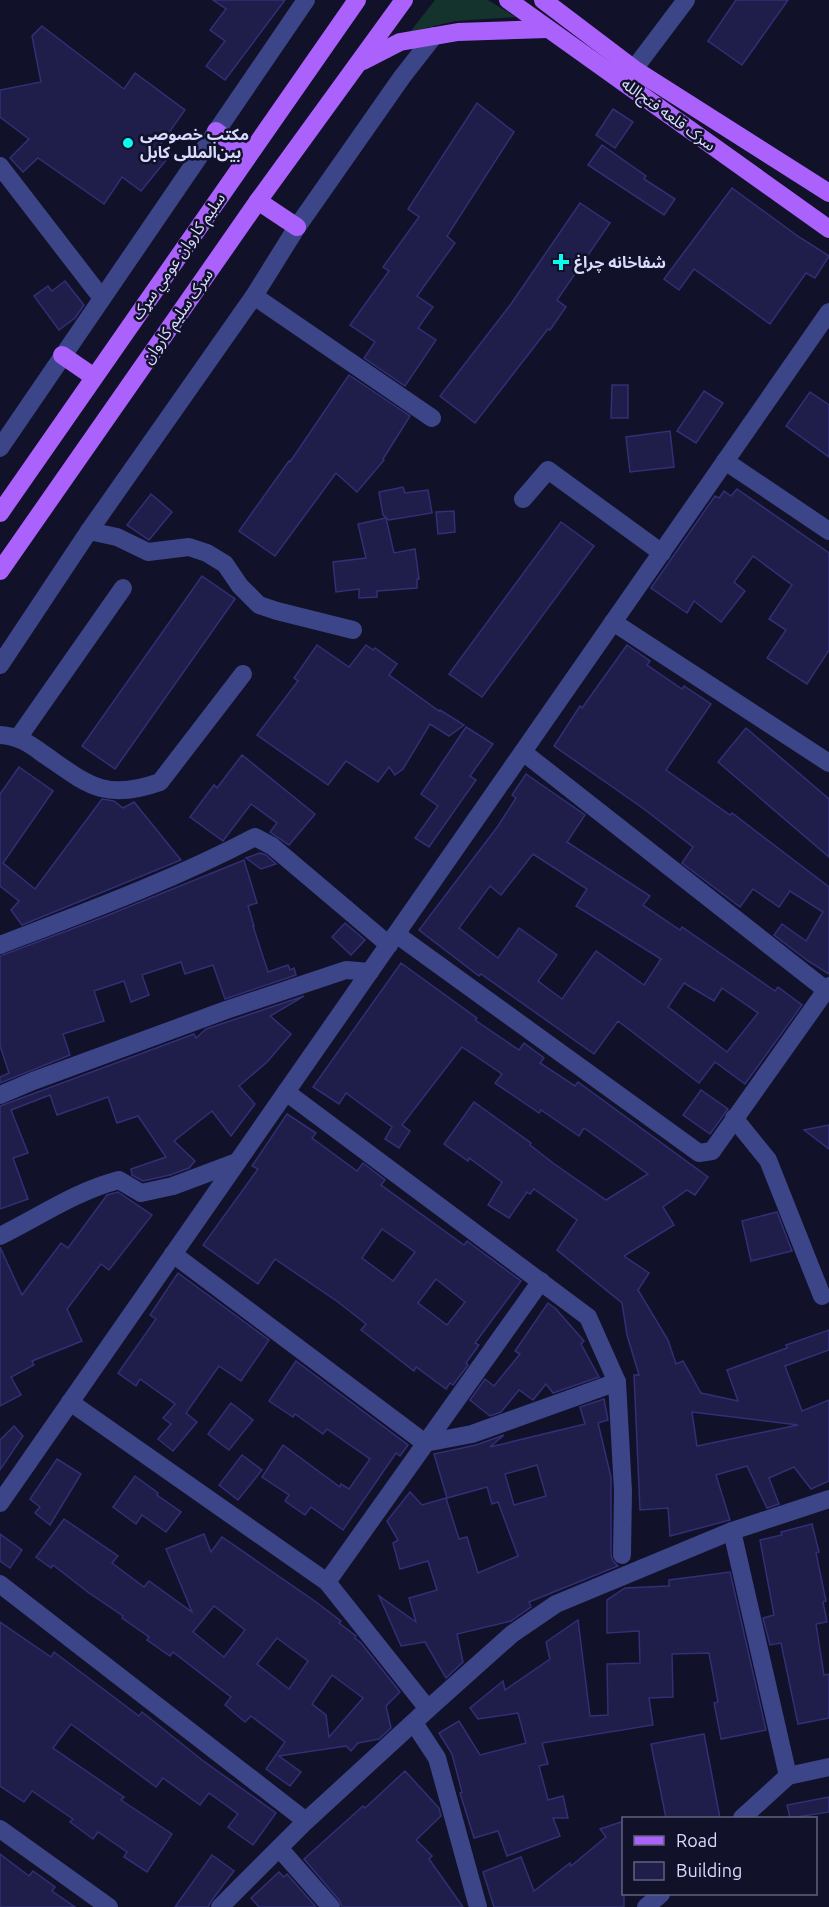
<svg xmlns="http://www.w3.org/2000/svg" width="829" height="1907" viewBox="0 0 829 1907" font-family="Ubuntu,'Noto Sans Arabic',sans-serif">
  <style>
    .green { fill: #14332d }
    .building { fill: #1f1d4a; stroke: #322f76; stroke-width: 1.5; fill-rule: evenodd }
    .lines { fill: none; stroke-linecap: round; stroke-linejoin: round }
    .minor { stroke: #3c4588; stroke-width: 18 }
    .major { stroke: #ab62fd; stroke-width: 18 }
    .poi-dot { fill: #08fcee; stroke: #111129; stroke-width: 2 }
    .labels { text-anchor: middle; dominant-baseline: central; stroke-width: 5; stroke-linejoin: round; paint-order: stroke }
    .street-label { font-size: 16px; fill: #d9dbff; stroke: #111129 }
    .poi-label { font-size: 16px; font-weight: bold; fill: #d9dbff; stroke: #111129; text-anchor: start }
  </style>
  <rect width="100%" height="100%" fill="#111129"/>
  <path class="green" d="M435,0H488L516,17L455,21L410,32Z"/>
  <g class="building">
    <path d="M213,0H285L225,80L206,66L225,41L210,30L226,9Z"/>
    <path d="M736,0H788L742,65L708,41Z"/>
    <path d="M42,26L124,89L135,73L185,110L160,145L171,154L141,191L122,177L104,204L38,158L23,172L10,158L29,139L0,117V90L41,82L32,36Z"/>
    <path d="M477,103L514,132L447,236L455,243L417,296L433,307L418,328L436,340L405,386L364,358L375,342L350,325L389,271L383,267L419,217L408,209Z"/>
    <path d="M613,109L633,122L615,148L596,135Z"/>
    <path d="M602,145L646,176L644,179L675,199L664,215L588,165Z"/>
    <path d="M732,188L799,237L829,256L815,278L806,273L770,324L694,269L679,290L664,279Z"/>
    <path d="M580,203L610,223L557,300L566,307L550,330L548,329L475,423L440,396L511,304Z"/>
    <path d="M65,281L84,305L75,318L59,330L34,296L48,286L52,291Z"/>
    <path d="M349,375L410,416L383,459L384,460L357,492L336,473L275,556L239,531L289,461L290,462Z"/>
    <path d="M612,385H628V418H611Z"/>
    <path d="M704,391L723,403L696,443L677,431Z"/>
    <path d="M810,392L829,405V457L786,426Z"/>
    <path d="M670,431L674,467L630,472L626,437Z"/>
    <path d="M403,487L405,493L428,490L432,513L389,520L383,515L379,492Z"/>
    <path d="M737,489L829,553V650L807,684L767,658L786,630L769,619L792,585L753,556L734,582L745,591L721,622L694,601L687,613L651,588L715,496L719,498L724,491L731,496Z"/>
    <path d="M151,494L172,512L149,540L127,525Z"/>
    <path d="M454,511L455,532L438,534L436,512Z"/>
    <path d="M386,518L394,553L415,549L419,579H417V588L377,591V597L359,598V589L336,592L333,562L366,558L358,524Z"/>
    <path d="M561,522L594,546L482,697L449,674Z"/>
    <path d="M202,576L235,599L115,769L82,746Z"/>
    <path d="M317,645L349,667L366,645L373,650L375,648L397,664L389,675L439,711L440,710L464,725L449,736L430,724L403,769L395,775L389,767L378,782L346,761L328,785L257,735L298,681L294,678Z"/>
    <path d="M627,645L650,661L647,665L682,689L684,686L711,704L666,770L730,815L732,813L829,887V974L808,961L774,935L782,924L806,941L823,912L790,891L779,907L753,889L740,907L682,863L693,847L644,809L554,746L580,706L582,708Z"/>
    <path d="M466,727L493,744L470,776L476,780L429,847L415,838L438,806L421,794Z"/>
    <path d="M746,728L829,799V857L718,762Z"/>
    <path d="M242,755L315,814L289,845L270,832L277,823L251,804L223,841L190,817L214,785L217,788Z"/>
    <path d="M19,767L53,791L3,863L35,889L102,799L114,801L123,808L134,802L181,860L22,925L11,910L19,901L0,886V794Z"/>
    <path d="M526,774L585,815L567,842L650,896L643,905L680,930L682,927L775,991L778,987L802,1005L745,1084L715,1062L699,1083L618,1021L594,1054L481,974L479,976L419,930L498,826L516,798L512,795ZM533,854L587,889L576,906L661,959L644,985L596,951L562,999L538,981L557,955L519,928L498,958L459,928L490,886L501,895ZM684,983L714,1001L722,988L758,1013L727,1052L668,1007Z"/>
    <path d="M260,853L266,855L276,864L261,869L246,858Z"/>
    <path d="M244,860L257,903L248,906L254,926H253L268,972L288,965L290,970L294,968L296,975L225,999L213,965L185,974L181,962L142,975L149,995L131,1002L124,981L94,991L104,1021L63,1034L70,1055L0,1083V1077L9,1073L0,1046V956L101,918Z"/>
    <path d="M345,923L365,940L351,955L332,937Z"/>
    <path d="M401,963L477,1018L475,1020L519,1050L524,1043L544,1058L540,1063L575,1086L578,1082L708,1177L695,1195L687,1190L663,1207L674,1225L624,1256L649,1273L638,1290L668,1340L676,1364L683,1361L701,1393L738,1401L727,1370L787,1348L786,1345L829,1330V1350L785,1366L802,1411L829,1400V1481L811,1489L794,1467L769,1478L779,1504L767,1508L747,1466L716,1475L730,1520L670,1536L668,1508L640,1510L634,1375H639L627,1335L622,1303L557,1250L577,1220L534,1189L530,1194L527,1192L509,1218L488,1205L502,1182L469,1158L468,1161L444,1144L474,1102L531,1143L530,1145L553,1163L606,1200L648,1174L584,1128L579,1136L541,1110L539,1113L495,1083L502,1074L462,1047L402,1125L410,1131L399,1148L385,1139L392,1127L346,1093L339,1104L313,1087ZM692,1412L798,1425L697,1446Z"/>
    <path d="M304,996L270,1016L291,1034L267,1062L239,1086L255,1104L231,1136L212,1111L174,1141L195,1161L189,1168L170,1175L143,1181L132,1175L131,1169L166,1157L138,1116L117,1123L108,1097L57,1115L50,1095L11,1110L28,1153L13,1158L28,1199L0,1209V1106L194,1034L196,1038L206,1029Z"/>
    <path d="M701,1090L728,1109L710,1134L683,1115Z"/>
    <path d="M287,1114L316,1133L312,1138L357,1171L363,1163L385,1180L381,1185L464,1245L467,1241L521,1281L475,1343L479,1345L466,1363L468,1365L453,1385L450,1383L446,1389L416,1367L414,1371L361,1330L366,1324L338,1302L275,1259L258,1284L203,1245L258,1169L252,1166ZM382,1229L415,1252L393,1281L362,1258ZM436,1279L465,1302L447,1325L418,1303Z"/>
    <path d="M829,1125V1149L804,1130Z"/>
    <path d="M118,1192L152,1215L109,1270L101,1264L67,1309L82,1341L32,1361L34,1365L11,1377L21,1395L0,1406V1247L22,1295L61,1243L68,1248L107,1195Z"/>
    <path d="M777,1212L792,1251L751,1261L742,1221Z"/>
    <path d="M178,1273L269,1340L241,1381L219,1366L186,1413L197,1422L173,1451L158,1439L171,1424L163,1418L175,1404L140,1379L136,1386L118,1373L156,1319L150,1315Z"/>
    <path d="M548,1303L556,1309L584,1341L581,1344L599,1377L553,1393L546,1384L533,1400L519,1390L501,1412L490,1416L470,1400L485,1379L494,1386L520,1354L515,1351Z"/>
    <path d="M296,1361L408,1445L400,1456L396,1453L343,1530L311,1507L305,1515L285,1501L289,1495L262,1477L283,1445L340,1487L341,1484L349,1489L370,1459L327,1429L323,1434L295,1414L293,1417L269,1401Z"/>
    <path d="M604,1399L608,1420L598,1423L611,1477V1555L613,1561L618,1566L529,1602L531,1607L511,1621L457,1634L463,1662L446,1678L425,1642L401,1646L379,1596L416,1622L409,1598L437,1590L428,1561L400,1569L393,1543L398,1540L387,1521L410,1492L422,1505L446,1498L459,1539L467,1537L478,1573L518,1556L498,1502L492,1504L487,1487L447,1498L434,1454L476,1445L504,1435L490,1447L585,1424L580,1407ZM537,1465L546,1496L514,1505L505,1474Z"/>
    <path d="M231,1403L253,1420L229,1450L208,1434Z"/>
    <path d="M14,1426L23,1436L0,1470V1440Z"/>
    <path d="M242,1455L262,1470L238,1500L219,1485Z"/>
    <path d="M57,1459L81,1474L50,1525L35,1513L40,1507L30,1499Z"/>
    <path d="M135,1476L158,1493L157,1495L181,1512L166,1532L142,1515L136,1524L113,1507Z"/>
    <path d="M64,1519L118,1556L112,1563L144,1587L149,1581L192,1612L166,1549L204,1534L211,1552L222,1537L316,1602L341,1621L339,1623L356,1636L355,1638L361,1643L400,1692L386,1706L391,1728L379,1739L358,1743L351,1751L346,1746L279,1756L301,1772L290,1786L266,1769L285,1742L251,1716L245,1722L225,1705L231,1697L173,1652L170,1656L147,1640L149,1637L122,1618L123,1616L89,1593L53,1565L51,1568L36,1557ZM214,1606L245,1630L224,1657L193,1632ZM277,1638L308,1661L289,1689L257,1664ZM332,1675L363,1698L329,1737L326,1715L312,1704Z"/>
    <path d="M812,1524L819,1552L816,1553L826,1601L823,1602L827,1622L816,1624L824,1675L829,1674V1718L798,1724L781,1643L770,1645L763,1618L774,1615L760,1540L782,1535L781,1532Z"/>
    <path d="M0,1534L22,1550L10,1568L0,1561Z"/>
    <path d="M730,1572L766,1730L721,1739L714,1703L718,1702L709,1653L672,1654L673,1697L649,1698L653,1725L542,1743L548,1764L539,1766L548,1800L563,1796L568,1818H553L560,1836L507,1856L498,1831L474,1838L460,1793L462,1792L452,1754L439,1733L459,1721L480,1755L526,1743L518,1713L478,1719L470,1708L503,1681L505,1690L550,1659L546,1642L578,1620L590,1716L608,1715L607,1664L640,1663L639,1631L607,1633V1600L625,1588L669,1586V1580Z"/>
    <path d="M0,1622L51,1657L54,1652L139,1716L142,1712L202,1760L276,1813L253,1845L228,1827L238,1814L209,1793L200,1805L163,1778L156,1787L71,1724L53,1748L124,1797L121,1800L172,1834L147,1872L124,1857L127,1852L98,1832L93,1839L70,1822L73,1819L32,1791L24,1802L0,1786Z"/>
    <path d="M704,1734L720,1818H666L651,1744Z"/>
    <path d="M405,1771L439,1808L441,1816L416,1840L432,1856L429,1859L463,1907H342L339,1900L304,1859L363,1806L365,1808Z"/>
    <path d="M829,1797V1812L790,1818L787,1805Z"/>
    <path d="M624,1821V1907H494L483,1872L521,1857L534,1891L570,1863L571,1866L606,1837L600,1829Z"/>
    <path d="M0,1854L29,1876L33,1871L55,1887L52,1891L75,1907H0Z"/>
    <path d="M212,1855L234,1871L212,1900L208,1907H175Z"/>
    <path d="M279,1872L284,1877L287,1874L316,1907H259L251,1898Z"/>
  </g>
  <g class="lines">
    <g class="minor">
      <path d="M634,69L686,0"/>
      <path d="M0,166L101,297"/>
      <path d="M254,296L432,418"/>
      <path d="M0,448L306,0"/>
      <path d="M725,461L829,531"/>
      <path d="M523,499L548,470L662,553"/>
      <path d="M89,531L117,537L148,552L189,547L207,553L225,564L240,586L259,605L277,611L353,630"/>
      <path d="M613,622L829,763"/>
      <path d="M0,665L89,531L254,296L297,227L402,77L434,36"/>
      <path d="M0,735C17,736 29,743 42,753C87,784 104,802 160,782L243,674"/>
      <path d="M18,738L123,588"/>
      <path d="M523,752L826,990"/>
      <path d="M396,934L699,1153L712,1151L829,986"/>
      <path d="M0,945C86,912 173,880 255,837L272,846L389,945"/>
      <path d="M286,1092L588,1317L617,1382L623,1491L622,1555"/>
      <path d="M0,1095L33,1081L226,1010L346,970L370,972"/>
      <path d="M734,1118L768,1160L822,1296"/>
      <path d="M0,1236C39,1217 76,1191 119,1180L141,1193L173,1186L237,1162"/>
      <path d="M173,1254L425,1443L472,1434L617,1382"/>
      <path d="M70,1402L327,1582L428,1709"/>
      <path d="M0,1503L829,312"/>
      <path d="M732,1531L788,1776"/>
      <path d="M327,1582L541,1281"/>
      <path d="M0,1584L306,1821"/>
      <path d="M414,1723L437,1758L478,1907"/>
      <path d="M742,1818L788,1776L829,1767"/>
      <path d="M0,1829L109,1907"/>
      <path d="M279,1848L331,1907"/>
      <path d="M220,1907L306,1821L428,1709L512,1634L556,1604L732,1531L829,1499"/>
      <path d="M646,1907L661,1894"/>
    </g>
    <g class="major">
      <path d="M508,0L829,229"/>
      <path d="M543,0L634,69L829,193"/>
      <path d="M363,61L400,42L458,32L547,29"/>
      <path d="M216,131L248,156"/>
      <path d="M258,201L297,227"/>
      <path d="M62,355L94,377"/>
      <path d="M0,513L357,0"/>
      <path d="M0,571L258,201L404,0"/>
    </g>
  </g>
  <g class="poi-dot">
    <circle cx="128" cy="143" r="6"/>
    <path d="M558 253h6v6h6v6h-6v6h-6v-6h-6v-6h6z"/>
  </g>
  <g class="labels">
    <g class="street-label">
      <text transform="translate(669 114) rotate(36)">سرک قلعه فتح‌الله</text>
      <text transform="translate(178 256) rotate(-55)">سلیم کاروان عومي سړک</text>
      <text transform="translate(177 316) rotate(-55)">سرک سلیم کاروان</text>
    </g>
    <g class="poi-label">
      <text x="140" y="134">مکتب خصوصی<tspan x="140" dy="18">بین‌المللی کابل</tspan></text>
      <text x="574" y="262">شفاخانه چراغ</text>
    </g>
  </g>
  <rect x="622" y="1817" width="195" height="78" fill="#111129" stroke="#61627f" stroke-width="1.5"/>
  <rect x="634" y="1836" width="30" height="9" fill="#ab62fd" stroke="#61627f" stroke-width="1.5"/>
  <text x="676" y="1847" font-size="18" fill="#d9dbff">Road</text>
  <rect x="634" y="1862" width="30" height="18" fill="#1f1d4a" stroke="#61627f" stroke-width="1.5"/>
  <text x="676" y="1877" font-size="18" fill="#d9dbff">Building</text>
</svg>
